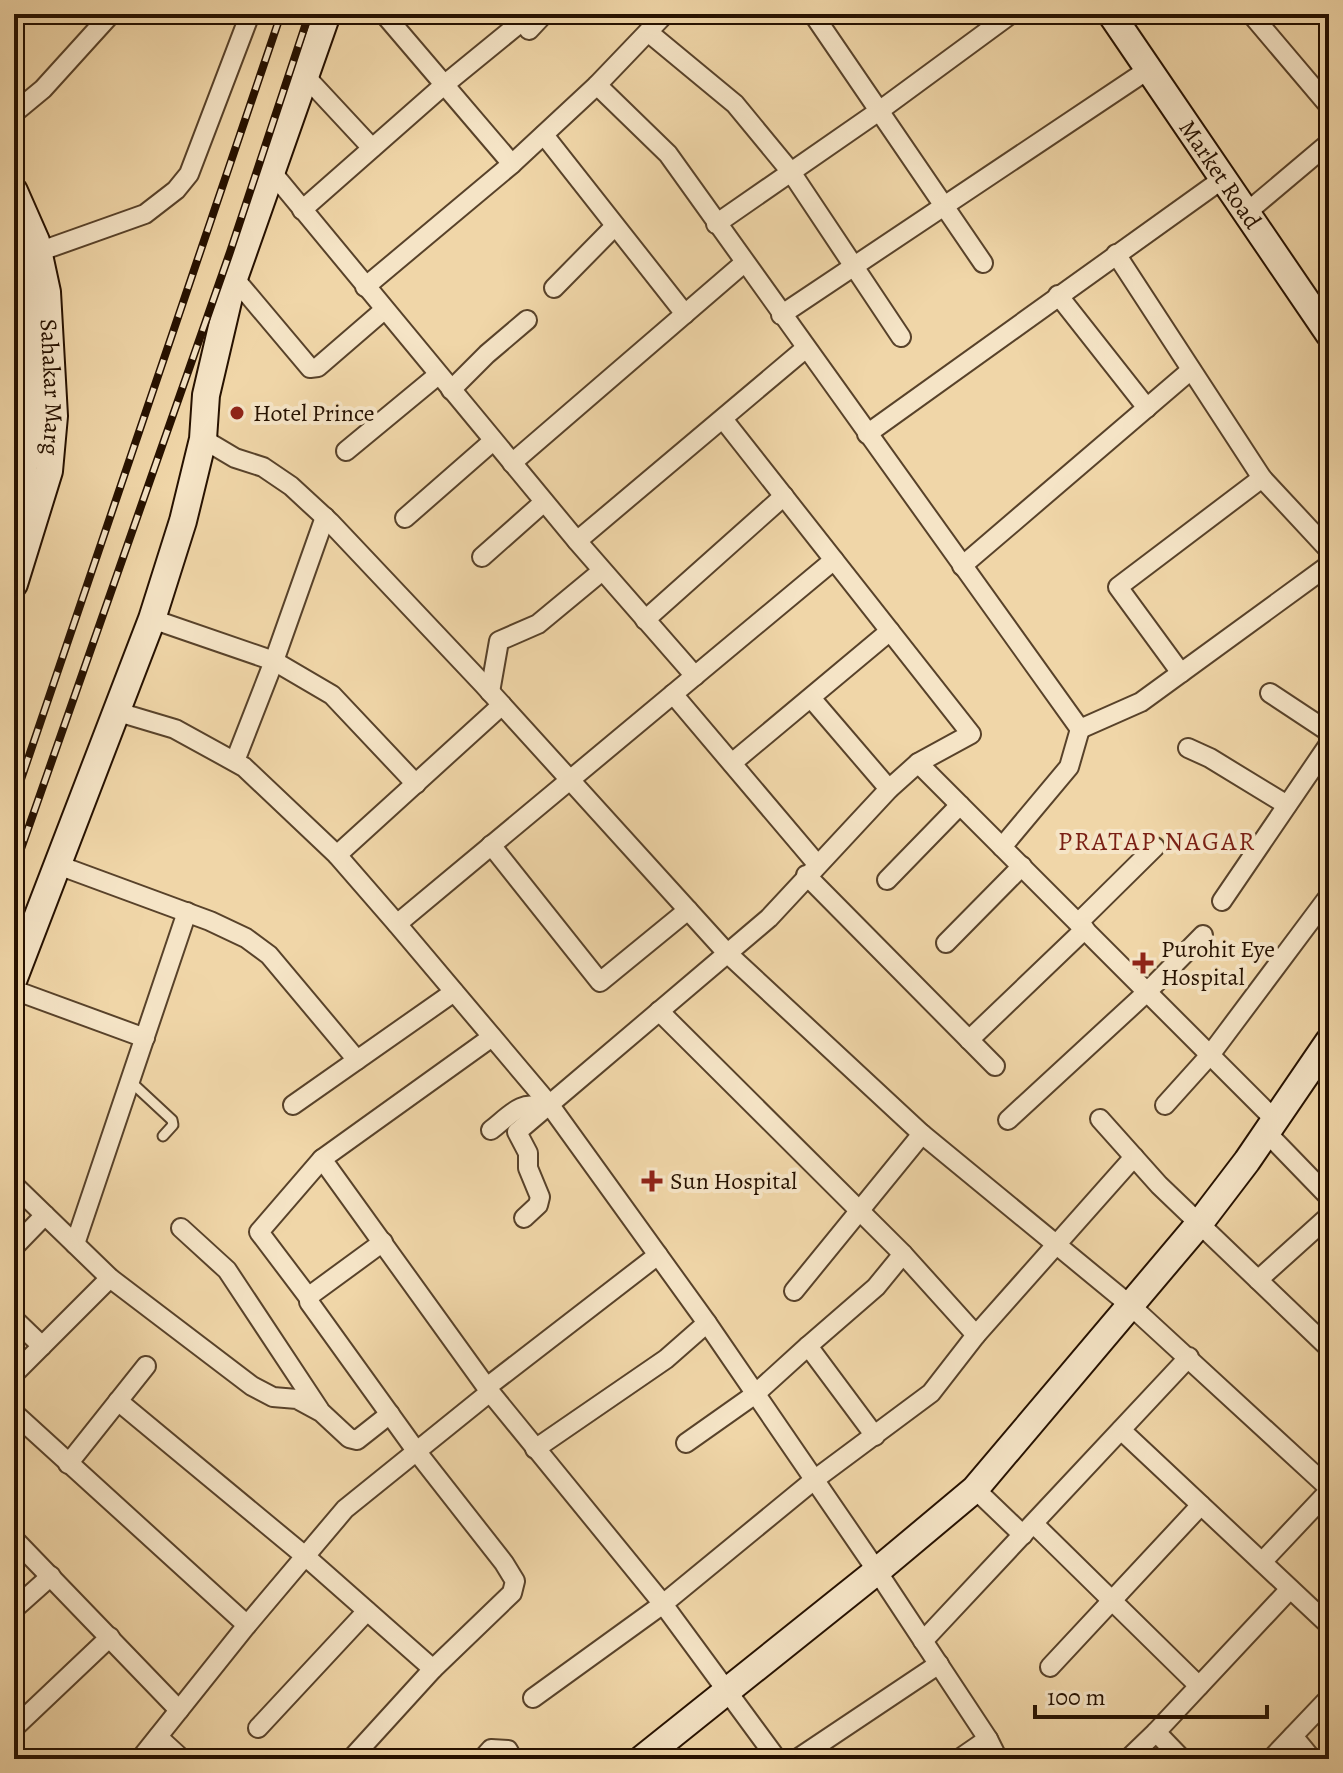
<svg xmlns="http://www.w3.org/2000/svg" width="1343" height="1773" viewBox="0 0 1343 1773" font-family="Alegreya,serif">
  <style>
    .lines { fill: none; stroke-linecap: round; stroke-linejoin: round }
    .lane-casing { stroke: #58422a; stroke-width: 13 }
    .street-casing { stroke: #58422a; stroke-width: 22 }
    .secondary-casing { stroke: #261100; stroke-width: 30 }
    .lane { stroke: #f5e4c6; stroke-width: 9 }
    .street { stroke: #f5e4c6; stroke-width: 18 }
    .secondary { stroke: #f5e4c6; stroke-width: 26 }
    .rail-casing { stroke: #261100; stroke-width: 8 }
    .rail { stroke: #f5e4c6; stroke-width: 5; stroke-dasharray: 15; stroke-linecap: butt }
    .poi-dot { fill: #8f2418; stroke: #f5e4c6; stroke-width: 3 }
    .labels { text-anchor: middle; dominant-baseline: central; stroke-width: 8; stroke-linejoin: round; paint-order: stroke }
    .street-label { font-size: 24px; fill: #261100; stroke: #f5e4c6 }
    .poi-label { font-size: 24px; fill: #261100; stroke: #f5e4c6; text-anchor: start }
    .neighbourhood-label { font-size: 26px; letter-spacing: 2px; fill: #7a1f14; stroke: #f5e4c6 }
  </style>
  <rect width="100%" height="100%" fill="#f0d6a8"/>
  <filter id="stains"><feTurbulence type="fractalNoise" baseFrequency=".0025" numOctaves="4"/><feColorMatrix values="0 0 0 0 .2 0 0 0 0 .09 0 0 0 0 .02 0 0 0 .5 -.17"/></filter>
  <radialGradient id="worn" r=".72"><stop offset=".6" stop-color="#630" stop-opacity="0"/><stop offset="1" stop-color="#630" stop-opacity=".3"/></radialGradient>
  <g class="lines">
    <defs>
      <path id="lane" d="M130,1081L172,1120L173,1125L163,1136"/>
      <g id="street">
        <path d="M384,14L512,164"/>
        <path d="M813,14L983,263"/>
        <path d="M1251,14L1329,106"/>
        <path d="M529,30L544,14"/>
        <path d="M648,32L735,104L791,172L901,337"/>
        <path d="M305,76L372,148"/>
        <path d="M597,85L668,154L1080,729"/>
        <path d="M14,113L43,89L111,14"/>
        <path d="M544,135L685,314"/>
        <path d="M271,171L577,541L695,676"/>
        <path d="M302,210L444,85L515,27"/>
        <path d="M1246,213L1329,143"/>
        <path d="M716,224L879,111L1011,14"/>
        <path d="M38,252L145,214L176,190L189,174L250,14"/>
        <path d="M1116,254L1262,478L1329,550"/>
        <path d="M235,279L310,368L318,367L384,310"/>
        <path d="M365,287L512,164L597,85L665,14"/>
        <path d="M554,288L615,226"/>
        <path d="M1058,295L1147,408"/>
        <path d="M781,315L1149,69"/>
        <path d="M451,390L487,354L527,320"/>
        <path d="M867,434L1224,178"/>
        <path d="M203,439L235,458L263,467L291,486L330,522L483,684L727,953L922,1134L1131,1306L1329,1488"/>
        <path d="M346,451L438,375"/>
        <path d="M512,463L744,263"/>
        <path d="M405,518L493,441"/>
        <path d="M577,541L806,348"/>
        <path d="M482,557L544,502"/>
        <path d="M962,566L1191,370"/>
        <path d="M152,619L274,661L332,695L416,784"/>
        <path d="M645,620L784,496"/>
        <path d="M1181,673L1118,587L1262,478"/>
        <path d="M490,692L499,641L538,624L602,571"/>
        <path d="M1270,693L1329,732"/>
        <path d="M673,694L817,864"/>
        <path d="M811,698L889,789"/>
        <path d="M118,712L175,729L244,767L337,855L397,924L549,1104L707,1323L877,1571L988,1739L998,1759"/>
        <path d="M1080,729L1141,702L1329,565"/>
        <path d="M1188,748L1210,758L1287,805"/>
        <path d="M235,761L274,661L325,517"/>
        <path d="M732,763L890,631"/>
        <path d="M918,763L1275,1120"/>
        <path d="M491,845L600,982L688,910"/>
        <path d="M1002,847L1069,767L1080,729"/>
        <path d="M337,855L502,705"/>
        <path d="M58,865L210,921L246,938L269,955L357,1060"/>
        <path d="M806,875L995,1066"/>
        <path d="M887,880L960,805"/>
        <path d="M1222,901L1329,744"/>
        <path d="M1078,923L1155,847"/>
        <path d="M397,924L834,560"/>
        <path d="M946,943L1022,866"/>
        <path d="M14,990L145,1038"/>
        <path d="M659,1011L903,1254L876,1287L808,1346"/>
        <path d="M492,1037L322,1159L490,1392L663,1604L777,1759"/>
        <path d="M969,1040L1085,929"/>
        <path d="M293,1105L454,992"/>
        <path d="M1165,1105L1210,1055L1329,896"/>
        <path d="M1100,1119L1159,1185L1329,1348"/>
        <path d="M1008,1120L1147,992L1203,935"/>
        <path d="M491,1130C506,1119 524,1096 542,1110"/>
        <path d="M1267,1133L1329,1197"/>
        <path d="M14,1185L110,1278L252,1386L273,1397L297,1399L321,1412L349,1438L357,1440L390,1414"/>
        <path d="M524,1218L538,1205L540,1197L528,1168V1153L517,1132L769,918L889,789L918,763L971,734L723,419"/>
        <path d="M181,1228L227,1270L319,1409"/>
        <path d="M75,1244L187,912"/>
        <path d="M14,1247L45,1215"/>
        <path d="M903,1254L976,1335"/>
        <path d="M1258,1280L1329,1216"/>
        <path d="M794,1291L922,1134"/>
        <path d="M309,1298L259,1232L322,1159"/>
        <path d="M14,1319L42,1346"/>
        <path d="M14,1374L110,1278"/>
        <path d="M487,1387L658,1255"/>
        <path d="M118,1401L305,1556L433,1669"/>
        <path d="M14,1413L247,1625"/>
        <path d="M1121,1430L1329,1625"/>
        <path d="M686,1443L754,1395L808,1346L875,1436"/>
        <path d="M535,1449L666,1359L707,1323"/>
        <path d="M68,1464L146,1366"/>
        <path d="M975,1489L1023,1535"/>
        <path d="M1034,1524L1199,1686"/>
        <path d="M14,1539L179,1710"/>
        <path d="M1262,1562L1329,1491"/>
        <path d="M14,1609L51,1576"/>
        <path d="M923,1641L1189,1357"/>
        <path d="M1050,1667L1201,1505"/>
        <path d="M533,1698L663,1604L814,1480L931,1393L976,1335L1134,1157"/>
        <path d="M14,1728L110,1637"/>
        <path d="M258,1728L367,1611"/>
        <path d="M1293,1736L1312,1759"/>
        <path d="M158,1737L182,1759"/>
        <path d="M140,1759L247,1625L345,1509L490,1392"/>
        <path d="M351,1759L433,1669L512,1593L515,1581L504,1563L417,1452L309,1302V1298L312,1294L383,1242"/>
        <path d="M482,1759L491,1749L508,1750L513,1759"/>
        <path d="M797,1759L939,1664"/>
        <path d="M959,1759L988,1739"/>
        <path d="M1128,1759L1156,1732"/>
        <path d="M1182,1759L1156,1732L1290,1589"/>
        <path d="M1271,1759L1329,1698"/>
      </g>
      <g id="secondary">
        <path id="s1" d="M1111,14L1329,334"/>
        <path id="s2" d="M14,191L36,241L47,292L54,416L49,471L14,584"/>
        <path d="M14,251L24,294L30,416L24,466L14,503"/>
        <path d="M14,978L152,619L183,521L203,439L206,395L232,284L327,14"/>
        <path d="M642,1759L877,1571L975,1489L1199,1224L1247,1161L1329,1041"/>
      </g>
    </defs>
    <use href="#lane" class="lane-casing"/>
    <use href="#street" class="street-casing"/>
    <use href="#secondary" class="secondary-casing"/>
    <use href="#lane" class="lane"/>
    <use href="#street" class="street"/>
    <use href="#secondary" class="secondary"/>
    <defs>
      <g id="rail">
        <path d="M14,800L281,14"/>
        <path d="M14,869L230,252L309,14"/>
      </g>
    </defs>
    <use href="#rail" class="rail-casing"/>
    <use href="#rail" class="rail"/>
  </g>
  <g class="poi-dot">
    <circle cx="237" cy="413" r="8"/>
    <path d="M1139 951h8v8h8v8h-8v8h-8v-8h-8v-8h8z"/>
    <path d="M648 1169h8v8h8v8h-8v8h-8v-8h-8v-8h8z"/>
  </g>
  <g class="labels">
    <g class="street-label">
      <text stroke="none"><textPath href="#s1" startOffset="194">Market Road</textPath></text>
      <text stroke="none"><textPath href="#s2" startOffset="202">Sahakar Marg</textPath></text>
    </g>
    <g class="poi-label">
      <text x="253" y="413">Hotel Prince</text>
      <text x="1161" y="949">Purohit Eye<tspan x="1161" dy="28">Hospital</tspan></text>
      <text x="670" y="1181">Sun Hospital</text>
    </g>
    <g class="neighbourhood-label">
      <text x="1157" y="841">PRATAP NAGAR</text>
    </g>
  </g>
  <rect width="1343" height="1773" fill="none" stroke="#f0d6a8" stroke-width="48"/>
  <rect x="16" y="16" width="1311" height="1741" fill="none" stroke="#261100" stroke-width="4"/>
  <rect x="24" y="24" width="1295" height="1725" fill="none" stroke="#261100" stroke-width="2"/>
  <path d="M1035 1705v12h232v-12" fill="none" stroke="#261100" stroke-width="4"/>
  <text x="1047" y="1705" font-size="24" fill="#261100" stroke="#f5e4c6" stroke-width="6" paint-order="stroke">100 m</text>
  <rect width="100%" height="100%" filter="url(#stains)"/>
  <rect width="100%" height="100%" fill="url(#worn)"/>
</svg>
